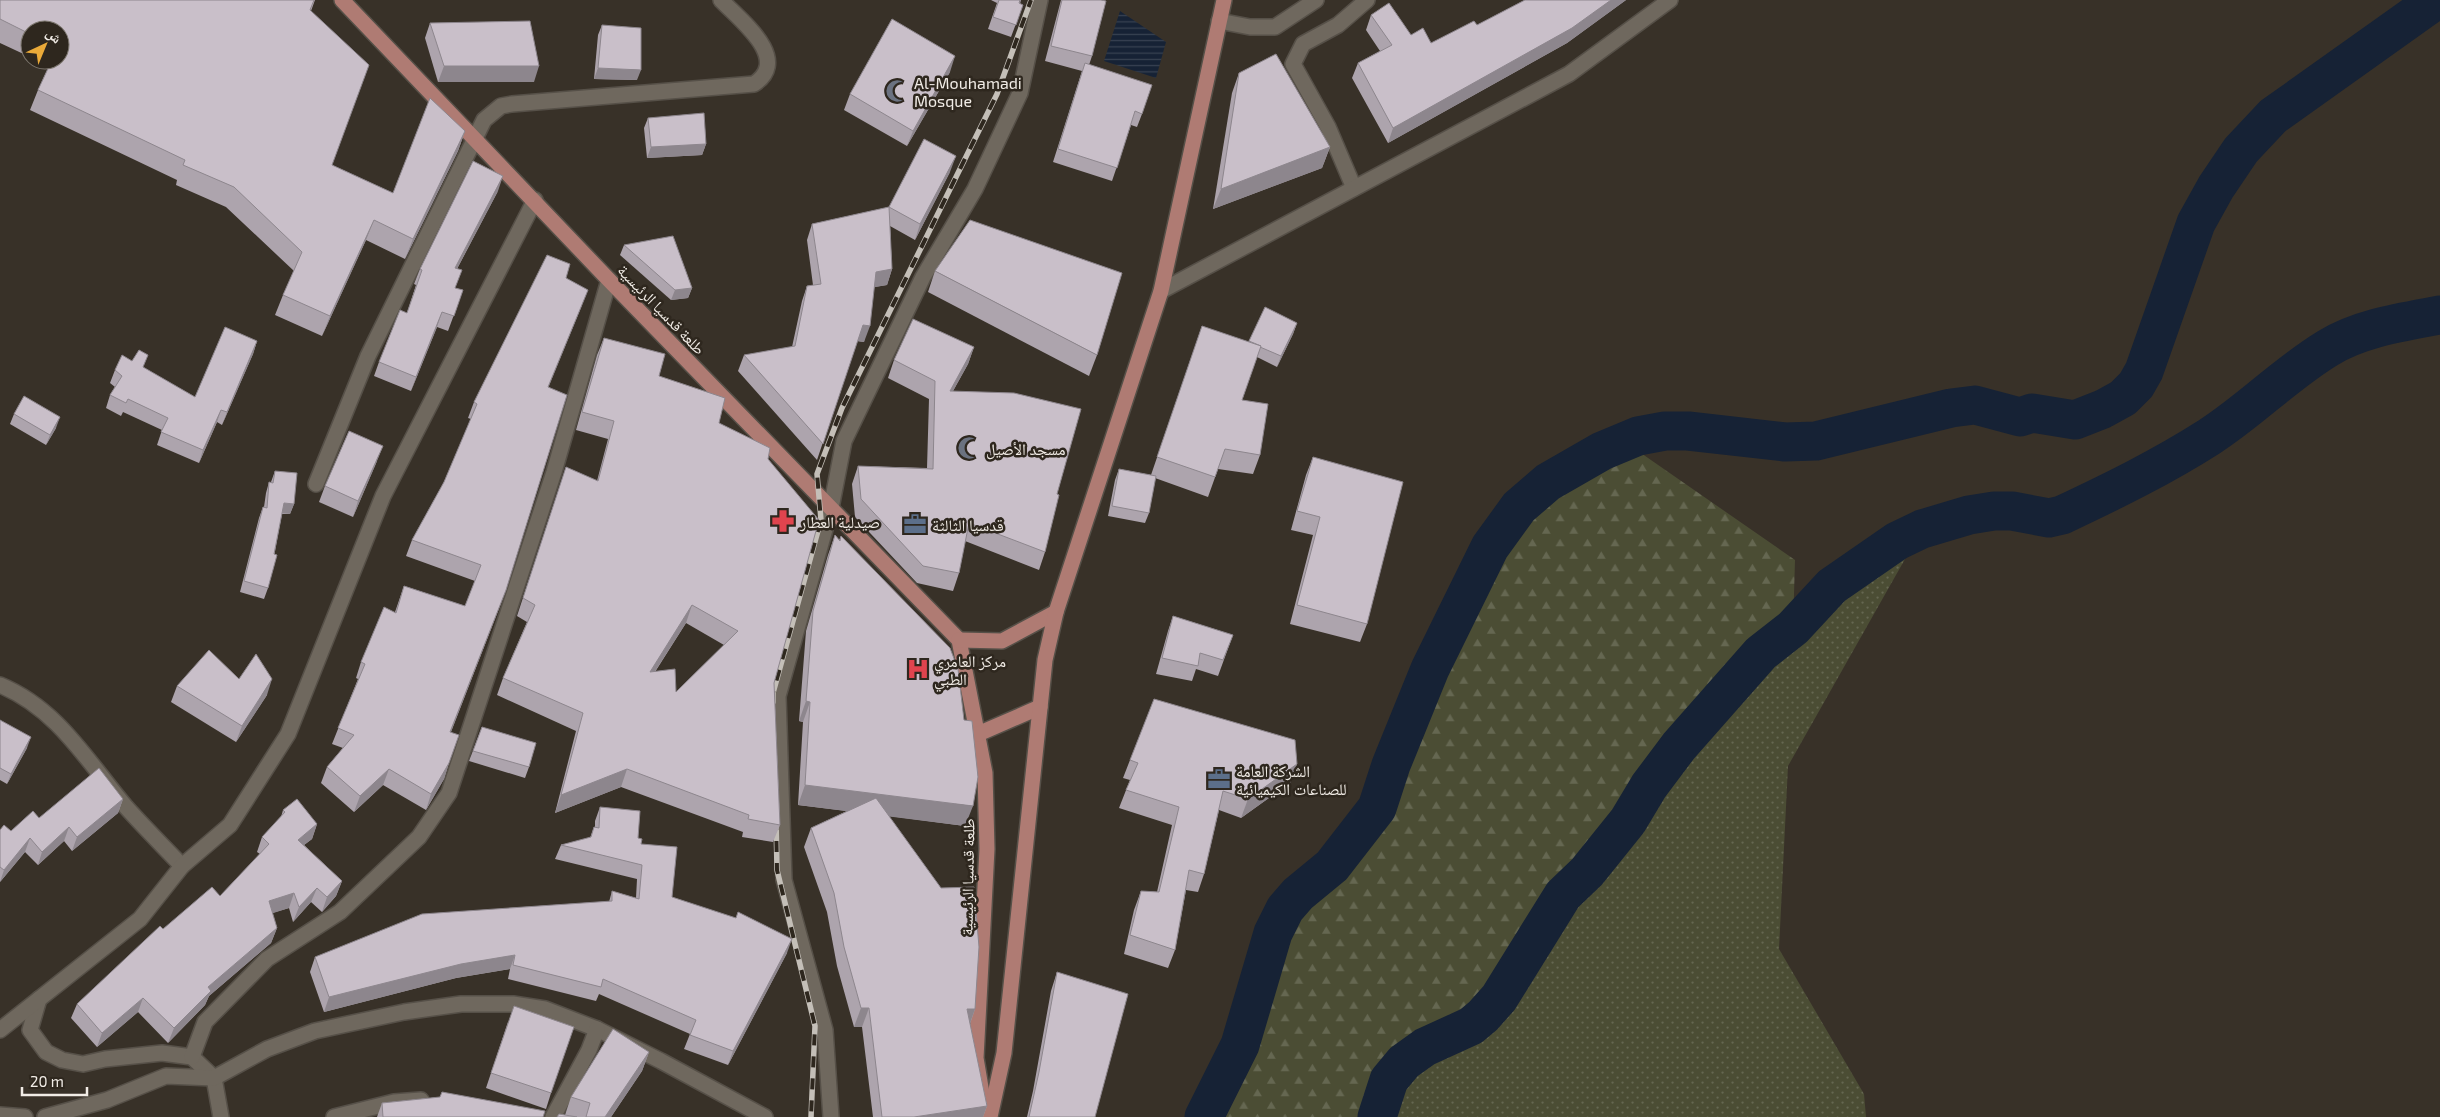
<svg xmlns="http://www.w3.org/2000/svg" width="2440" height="1117" viewBox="0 0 2440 1117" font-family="'Exo 2','Noto Naskh Arabic',sans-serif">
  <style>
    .grass { fill: url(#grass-dots) }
    .forest { fill: url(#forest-firs) }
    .water { fill: url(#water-rules) }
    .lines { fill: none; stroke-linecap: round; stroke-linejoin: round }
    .river { stroke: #162235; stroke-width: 39 }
    .minor-casing { stroke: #565048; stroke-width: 18 }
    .major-casing { stroke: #565048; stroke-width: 18 }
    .minor { stroke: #6f685e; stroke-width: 15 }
    .major { stroke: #af7b73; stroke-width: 15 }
    .rail-casing { stroke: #c4bfb8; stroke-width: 5.5 }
    .rail { stroke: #2e271e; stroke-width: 4; stroke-dasharray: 11; stroke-linecap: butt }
    .wall { fill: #ada4ad; fill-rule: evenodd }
    .shaded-wall { fill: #8d868d }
    .building { fill: #c9bfc9; stroke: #8d868d; fill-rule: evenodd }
    .labels { text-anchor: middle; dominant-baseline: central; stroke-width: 5; stroke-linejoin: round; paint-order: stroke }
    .poi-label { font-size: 16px; fill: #f1ece6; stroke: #2e271e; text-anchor: start }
    .street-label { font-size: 16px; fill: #f1ece6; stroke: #2e271e }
  </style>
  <defs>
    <pattern id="grass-dots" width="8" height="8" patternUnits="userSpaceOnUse" patternTransform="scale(1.25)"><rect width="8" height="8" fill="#4b4d34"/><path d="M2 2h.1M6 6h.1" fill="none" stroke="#656751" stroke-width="1.8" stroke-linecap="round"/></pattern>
    <pattern id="forest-firs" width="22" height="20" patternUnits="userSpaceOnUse" patternTransform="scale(1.25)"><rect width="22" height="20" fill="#4b4d34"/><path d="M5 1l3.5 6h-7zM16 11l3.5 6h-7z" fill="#656751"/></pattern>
    <pattern id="water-rules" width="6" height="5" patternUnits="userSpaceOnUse" patternTransform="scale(1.25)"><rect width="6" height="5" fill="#162235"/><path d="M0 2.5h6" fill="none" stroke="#384252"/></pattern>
  </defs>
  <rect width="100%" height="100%" fill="#383128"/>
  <path class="grass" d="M1922,529L1788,766L1779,949L1864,1094L1866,1117H1377L1404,1062L1471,1026L1628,821L1805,615Z"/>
  <path class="forest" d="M1625,442L1795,560L1793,628L1713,710L1628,821L1547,917L1483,1016L1404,1062L1377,1117H1204L1240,1045L1285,909L1332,866L1377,808L1437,654L1490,547L1548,482Z"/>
  <path class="water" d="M1120,11L1166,42L1156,78L1104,61Z"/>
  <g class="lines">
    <g class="river">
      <path d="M1204,1117L1240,1045L1273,933L1285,909L1298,894L1332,866L1377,808L1391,765L1430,669L1490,547L1519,507L1548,482L1602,451L1638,436L1665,431H1688L1785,442L1816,441L1951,408L1975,405L2020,417L2032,413L2075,420L2103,409L2123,398L2136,385L2144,371L2196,223L2216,187L2241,150L2273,116L2436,0"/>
      <path d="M1377,1117L1389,1080L1404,1062L1425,1047L1471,1026L1483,1016L1499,998L1563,895L1587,872L1628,821L1649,786L1679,746L1761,653L1793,628L1832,586L1897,541L1922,529L1969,515L1994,511H2012L2049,518L2062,515C2113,491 2162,467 2209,437C2251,410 2285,374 2328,348C2360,328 2403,322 2440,315"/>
    </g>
    <defs>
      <g id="minor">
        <path d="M1219,21L1250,27H1275L1316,0"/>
        <path d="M1354,188L1328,127L1293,64L1303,44L1338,25L1367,0"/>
        <path d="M1161,291L1569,74L1670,0"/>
        <path d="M316,484L368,356L484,120L501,106L512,104L754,84C792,59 740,20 721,0"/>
        <path d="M0,685C58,709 87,761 126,807C144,827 163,846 182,866"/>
        <path d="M39,999L30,1030L46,1052L62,1060L83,1064L105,1059L162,1053L192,1057L214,1078L221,1117"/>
        <path d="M0,1030L140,919L182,866L230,825L288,734L383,496L535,200"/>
        <path d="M192,1057L205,1022L267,959L340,912L419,837L449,793L554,472L609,280"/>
        <path d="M0,1115L25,1117"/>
        <path d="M45,1117L107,1100L166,1076L214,1078L267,1049L315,1031L404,1012L461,1004H513L545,1009L597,1029L661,1061L765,1117"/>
        <path d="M334,1117L394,1102L421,1100"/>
        <path d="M553,1117L589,1050L597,1029"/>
        <path d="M831,1117L825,1030L784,880L778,696L831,508L844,441L923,277L975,189L1020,93L1040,0"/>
      </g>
      <g id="major">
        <path d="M342,0L609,280L959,640L985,773L987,849L976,1058L986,1117"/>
        <path d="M959,640L1002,641L1056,612"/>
        <path d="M978,734L1040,707"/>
        <path d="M990,1117L1004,1053L1045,660L1056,612L1161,291L1224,0"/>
      </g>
    </defs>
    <use href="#minor" class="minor-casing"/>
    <use href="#major" class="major-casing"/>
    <use href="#minor" class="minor"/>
    <use href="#major" class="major"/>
    <defs>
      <g id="rail">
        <path d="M773,702V693L821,520L817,474L842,408L997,94L1031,0"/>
        <path d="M776,819L777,870L815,1026L811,1117"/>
      </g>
    </defs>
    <use href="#rail" class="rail-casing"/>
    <use href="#rail" class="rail"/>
  </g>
  <g class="wall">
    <path d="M0,0H315L311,11L332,165L393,193L465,131L458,151L405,259L366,240L322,336L275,315L283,295L294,271L226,207L176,185L177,180L30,110L38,90L49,66L36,60H60V30H30V57L0,43Z"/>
    <path d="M991,0H1021L1020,4L1023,5L1011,37L988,29L997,3Z"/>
    <path d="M1061,0H1101L1092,56L1089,65L1142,114L1137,127L1131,125L1112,181L1053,162L1082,71L1045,61Z"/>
    <path d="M1525,0H1626L1567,43L1388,143L1352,78L1358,63L1380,51L1366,30L1371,15L1411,35L1431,43L1477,25Z"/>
    <path d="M430,23L534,82H438L425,38Z"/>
    <path d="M602,25L637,80L594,79L598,35Z"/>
    <path d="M950,72L907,146L844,110L850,94Z"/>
    <path d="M1239,73L1330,147L1322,168L1213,209L1232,93Z"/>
    <path d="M648,118L706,144L702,155L647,158L644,128Z"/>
    <path d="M950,172L915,240L890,226L892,269L887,285L874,287L864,342L857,341L817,460L738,371L744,355L792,347L802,301L807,286L813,285L807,240L812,224L889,207Z"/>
    <path d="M498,191L457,269L455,288L463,290L448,331L437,327L411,391L374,376L379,362L407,313L416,285L414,284L420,269Z"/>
    <path d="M624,245L692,288L688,298L671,300L620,255Z"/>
    <path d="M935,271L1097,355L1089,376L928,292Z"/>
    <path d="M566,278L582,305L548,387L506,590L451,732L449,763L444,779L426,810L383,785L354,812L321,783L327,767L343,748L332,744L358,679L356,678L361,662L395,612L404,586L465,606L475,581L406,556L412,540L444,482L471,419L468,418L474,402Z"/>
    <path d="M1297,323L1293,334L1277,367L1257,357L1242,400L1260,455L1253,474L1218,469L1208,497L1155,478L1149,513L1145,523L1108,516L1115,480L1119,469L1151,475L1202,326L1248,342Z"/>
    <path d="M604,338L659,376L719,423L768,459L774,683L780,825L773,842L742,837L743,832L621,787L555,813L576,731L497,695L503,678L527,622L517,616L566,467L597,481L608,439L576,430L597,355ZM686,623L724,645L676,692L655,672Z"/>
    <path d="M257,341L253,354L222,425L217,422L199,463L157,445L162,430L123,412L121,416L106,408L110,395L115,387L110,383L115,370L144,368L195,397Z"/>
    <path d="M974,347L968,364L953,391L1057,494L1045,552L1039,570L965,541L959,573L953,591L917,583L855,517L852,484L858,466L927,468L929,399L888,378L894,360Z"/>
    <path d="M14,414L56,428L46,445L10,424Z"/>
    <path d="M1313,457L1367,624L1360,642L1290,624L1313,535L1291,530L1306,475Z"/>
    <path d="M377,461L353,517L319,502L325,486Z"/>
    <path d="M275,471L294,504L290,514H282L268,588L264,599L240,592L259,518L263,507H264L266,493L269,482H271Z"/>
    <path d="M835,535L839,540L841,536L965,826L889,816L975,1009L970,1024L987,1106L983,1117H873L862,1027H854L837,966L827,912L804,847L811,828L847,811L798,805L803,722L799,721L806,631L828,555Z"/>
    <path d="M1173,616L1233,635L1218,676L1196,669L1192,681L1156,674L1168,631Z"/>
    <path d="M177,686L267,695L236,742L171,702Z"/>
    <path d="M0,720L27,748L7,784L0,780Z"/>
    <path d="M482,727L529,767L525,778L469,761Z"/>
    <path d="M1130,760L1297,764L1290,783L1241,818L1219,810L1204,874L1198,892L1186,890L1175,950L1168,968L1124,954L1134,910L1141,891L1157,892L1172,825L1119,808L1130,780L1123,778Z"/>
    <path d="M123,799L118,813L72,851L64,841L38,865L25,852L0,882V830L11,831L39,818Z"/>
    <path d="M600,807L638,838L641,844L672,897L787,953L728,1065L684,1049L690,1034L599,994L596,1001L508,979L510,969L456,978L324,1012L310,972L315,957L609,902L612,891L636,898L637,879L555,859L561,845L590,838L594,827H595V821Z"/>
    <path d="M283,810L317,824L312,839L304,845L342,881L336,896L322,912L311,902L293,922L289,908L272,913L277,928L271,943L209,996L205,1005L168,1043L138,1012L97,1047L71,1018L77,1004L163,929L220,896L260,854L257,852L262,837L281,817Z"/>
    <path d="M1057,972L1095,1117H1027L1033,1091L1051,991Z"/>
    <path d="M508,1022L551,1093L546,1109L486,1088Z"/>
    <path d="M649,1052L642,1071L611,1117H557L565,1115L571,1097Z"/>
    <path d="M442,1092L543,1117H377L382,1103L440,1097Z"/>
  </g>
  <g class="shaded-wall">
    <path d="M1611,0H1626L1567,43L1388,143L1393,128Z"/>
    <path d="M955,56L950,72L907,146L913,131Z"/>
    <path d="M444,66H539L534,82H438Z"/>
    <path d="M598,68L641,70L637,80L594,79Z"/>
    <path d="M465,131L458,151L405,259L413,239Z"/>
    <path d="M706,144L702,155L647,158L651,147Z"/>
    <path d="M1330,147L1322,168L1213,209L1221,189Z"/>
    <path d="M956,156L950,172L915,240L920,224Z"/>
    <path d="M503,176L498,191L450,282L455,268Z"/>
    <path d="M374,220L366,240L322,336L330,316Z"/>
    <path d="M892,269L887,285L870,288L876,272Z"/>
    <path d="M692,288L688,298L671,300L675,290Z"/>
    <path d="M588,290L582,305L542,403L548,387Z"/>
    <path d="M442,312L437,327L411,391L416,377Z"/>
    <path d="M1297,323L1293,334L1277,367L1281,356Z"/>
    <path d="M863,325L870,326L864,342L857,341Z"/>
    <path d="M257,341L253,354L222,425L227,412Z"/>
    <path d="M974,347L968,364L943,409L950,391Z"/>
    <path d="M221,410L217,422L199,463L203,450Z"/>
    <path d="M60,417L56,428L46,445L50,435Z"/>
    <path d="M383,446L377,461L353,517L358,501Z"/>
    <path d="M284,503L294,504L290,514L280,513Z"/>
    <path d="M506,590L500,606L445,747L450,732Z"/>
    <path d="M692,605L686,623L643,690L650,672Z"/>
    <path d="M272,679L267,695L236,742L242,726Z"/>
    <path d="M806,701L810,702L803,722L799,721Z"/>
    <path d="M31,737L27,748L7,784L11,774Z"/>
    <path d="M449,763L444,779L426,810L431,794Z"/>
    <path d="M1297,764L1290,783L1241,818L1248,799Z"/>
    <path d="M389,769L383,785L354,812L360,796Z"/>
    <path d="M627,769L621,787L555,813L561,795Z"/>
    <path d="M805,785L973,806L965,826L798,805Z"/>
    <path d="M123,799L118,813L72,851L77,837Z"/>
    <path d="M317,824L312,839L292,854L298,840Z"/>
    <path d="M69,827L64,841L38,865L42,852Z"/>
    <path d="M30,838L25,852L0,882L4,870Z"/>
    <path d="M342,881L336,896L322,912L327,897Z"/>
    <path d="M317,888L311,902L293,922L299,907Z"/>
    <path d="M294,893L289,908L264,916L269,901Z"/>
    <path d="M277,928L271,943L209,996L205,1005L168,1043L174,1028L208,987Z"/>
    <path d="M792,939L787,953L728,1065L733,1051Z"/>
    <path d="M515,955L510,969L456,978L324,1012L329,997L461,964Z"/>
    <path d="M143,998L138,1012L97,1047L102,1033Z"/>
    <path d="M861,1008H869L862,1027H854Z"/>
    <path d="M967,1009H975L968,1029Z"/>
    <path d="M649,1052L642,1071L611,1117H605Z"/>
    <path d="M987,1106L983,1117H914Z"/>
  </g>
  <g class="building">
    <path d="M0,0H314L310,10L369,65L332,165L393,193L430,98L465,131L413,239L374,220L330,316L283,295L302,252L234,187L183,165L185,160L38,90L52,60H60V30H30V34L0,19Z"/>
    <path d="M999,0H1020L1019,3L1023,5L1016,25L993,17Z"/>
    <path d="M1062,0H1101L1106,1L1092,56L1051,46Z"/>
    <path d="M1525,0H1611L1572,28L1393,128L1358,63L1392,45L1371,15L1389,3L1411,35L1423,28L1431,43L1474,21L1477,25Z"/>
    <path d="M892,19L955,56L913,131L850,94Z"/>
    <path d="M530,21L539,66H444L430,23Z"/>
    <path d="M602,25L641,28V70L598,68Z"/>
    <path d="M1276,54L1330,147L1221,189L1239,73Z"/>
    <path d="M1085,63L1152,85L1142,114L1135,111L1117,168L1058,149Z"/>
    <path d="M704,113L706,144L651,147L648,118Z"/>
    <path d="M924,139L956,156L920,224L889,207Z"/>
    <path d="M473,161L503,176L455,268L462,270L455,288L463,290L454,316L442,312L416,377L379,362L400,310L407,313L422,270L420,269Z"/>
    <path d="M889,207L892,269L876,272L870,326L863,325L823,444L744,355L795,346L807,286L821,284L812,224Z"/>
    <path d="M970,220L1122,273L1097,355L935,271Z"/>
    <path d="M673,236L692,288L675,290L624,245Z"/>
    <path d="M547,255L570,264L566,278L588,290L548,387L567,395L506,590L450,732L459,735L449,763L431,794L389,769L360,796L327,767L354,735L338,728L365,664L361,662L384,607L396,613L404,586L465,606L481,565L412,540L444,482L477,404L474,402Z"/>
    <path d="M1265,307L1297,323L1281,356L1260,347L1261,346L1249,341Z"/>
    <path d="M913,319L974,347L950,391L1014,393L1081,409L1057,494L1059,495L1045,552L969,523L959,573L923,566L861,499L858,466L933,469L935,381L894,360Z"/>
    <path d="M1202,326L1261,346L1242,400L1268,404L1260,455L1225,449L1215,477L1157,457Z"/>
    <path d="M225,327L257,341L227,412L221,410L203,450L161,432L168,418L128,399L126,403L110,395L122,376L115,370L122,355L132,361L139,350L148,355L143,367L195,397Z"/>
    <path d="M604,338L665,354L659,376L725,398L719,423L770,448L768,459L819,520L774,683L780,825L748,819L749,815L627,769L561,795L583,713L503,678L535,605L523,598L566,467L598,481L614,421L582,412ZM692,605L738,631L676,692L675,669L650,672Z"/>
    <path d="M24,396L60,417L50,435L14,414Z"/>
    <path d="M349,431L383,446L358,501L325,486Z"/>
    <path d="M1313,457L1403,482L1367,624L1297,605L1320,517L1297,511Z"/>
    <path d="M1119,469L1156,476L1149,513L1112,506Z"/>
    <path d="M275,471L297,473L294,504L284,503L274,554L277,555L268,588L244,581L263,507L267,508L269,482L273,483Z"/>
    <path d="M835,535L840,541L841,536L950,648L958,669L964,720L972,721L978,777L973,806L805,785L810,702L806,701L813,611Z"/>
    <path d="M1173,616L1233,635L1223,660L1200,653L1198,666L1162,658Z"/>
    <path d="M209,650L239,679L256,654L272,679L242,726L177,686Z"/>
    <path d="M1154,699L1295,740L1297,764L1248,799L1223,791L1204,874L1189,870L1175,950L1130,935L1141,891L1159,892L1179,807L1126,790L1138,763L1130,760Z"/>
    <path d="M0,720L31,737L11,774L0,768Z"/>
    <path d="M482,727L536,743L529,767L473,751Z"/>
    <path d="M99,768L123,799L77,837L69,827L42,852L30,838L4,870L0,867V830L4,825L11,831L33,811L39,818Z"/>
    <path d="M876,798L941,888L974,887L979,947L975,1009H967L987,1106L914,1117H882L869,1008H861L844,947L834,893L811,828Z"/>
    <path d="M297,799L317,824L298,840L342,881L327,897L317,888L299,907L294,893L269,901L277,928L208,987L211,991L174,1028L143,998L102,1033L77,1004L160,926L163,929L212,887L220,896L269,844L262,837L285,812L283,810Z"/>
    <path d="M600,807L640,811L638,838L642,839L641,844L677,847L672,897L736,918L738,912L792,939L733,1051L690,1035L696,1020L603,979L601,987L513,965L515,955L461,964L329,997L315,957L422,914L612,901V891L639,899L642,865L561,845L591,837L594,827L599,828Z"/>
    <path d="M1057,972L1128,994L1095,1117H1029L1039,1072Z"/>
    <path d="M514,1006L574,1027L551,1093L491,1073Z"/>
    <path d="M613,1029L649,1052L605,1117H586L590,1103L571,1097Z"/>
    <path d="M442,1092L545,1111L543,1117H383L382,1103L440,1097Z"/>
    <path d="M559,1114L577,1117H557Z"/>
  </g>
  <defs>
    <symbol id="mosque-bare" viewBox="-9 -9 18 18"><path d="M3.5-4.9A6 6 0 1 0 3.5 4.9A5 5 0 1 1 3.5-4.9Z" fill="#6b7280" stroke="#2e271e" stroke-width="2.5" paint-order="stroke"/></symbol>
    <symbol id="pharmacy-bare" viewBox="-9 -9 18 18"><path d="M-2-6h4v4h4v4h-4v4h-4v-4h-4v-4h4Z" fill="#e0444e" stroke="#2e271e" stroke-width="2.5" paint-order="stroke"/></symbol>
    <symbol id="office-bare" viewBox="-9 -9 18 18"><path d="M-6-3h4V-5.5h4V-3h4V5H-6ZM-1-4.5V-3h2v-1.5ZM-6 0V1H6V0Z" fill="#5c6f8a" stroke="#2e271e" stroke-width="2.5" paint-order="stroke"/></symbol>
    <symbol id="hospital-bare" viewBox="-9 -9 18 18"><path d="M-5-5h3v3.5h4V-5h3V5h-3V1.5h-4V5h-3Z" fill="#e0444e" stroke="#2e271e" stroke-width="2.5" paint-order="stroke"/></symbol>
  </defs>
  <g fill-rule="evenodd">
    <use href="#mosque-bare" x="881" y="75" width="32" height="32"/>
    <use href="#mosque-bare" x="953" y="432" width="32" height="32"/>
    <use href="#pharmacy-bare" x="767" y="505" width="32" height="32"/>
    <use href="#office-bare" x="899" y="508" width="32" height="32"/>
    <use href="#hospital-bare" x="902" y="653" width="32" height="32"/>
    <use href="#office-bare" x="1203" y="763" width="32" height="32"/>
  </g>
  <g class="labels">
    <g class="poi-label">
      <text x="914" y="82">Al-Mouhamadi<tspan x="914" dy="18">Mosque</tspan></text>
      <text x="986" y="448">مسجد الأصيل</text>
      <text x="800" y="521">صيدلية العطار</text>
      <text x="932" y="524">قدسيا الثالثة</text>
      <text x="934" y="660">مركز العامري<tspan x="934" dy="18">الطبي</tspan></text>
      <text x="1236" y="770">الشركة العامة<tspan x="1236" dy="18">للصناعات الكيميائية</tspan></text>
    </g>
    <g class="street-label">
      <text transform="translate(662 309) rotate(46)">طلعة قدسيا الرئيسية</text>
      <text transform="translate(967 877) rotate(-89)">طلعة قدسيا الرئيسية</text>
    </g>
  </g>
  <g transform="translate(45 45) rotate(44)"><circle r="24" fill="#2e271e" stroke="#7c766e"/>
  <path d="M0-4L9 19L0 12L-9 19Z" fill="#eaaa39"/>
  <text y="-8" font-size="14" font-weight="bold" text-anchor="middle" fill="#f1ece6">ش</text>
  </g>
  <path d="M22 1087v8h65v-8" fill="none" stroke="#f1ece6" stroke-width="2.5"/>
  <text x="30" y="1087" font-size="15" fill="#f1ece6" stroke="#2e271e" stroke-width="4" paint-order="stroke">20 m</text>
</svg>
